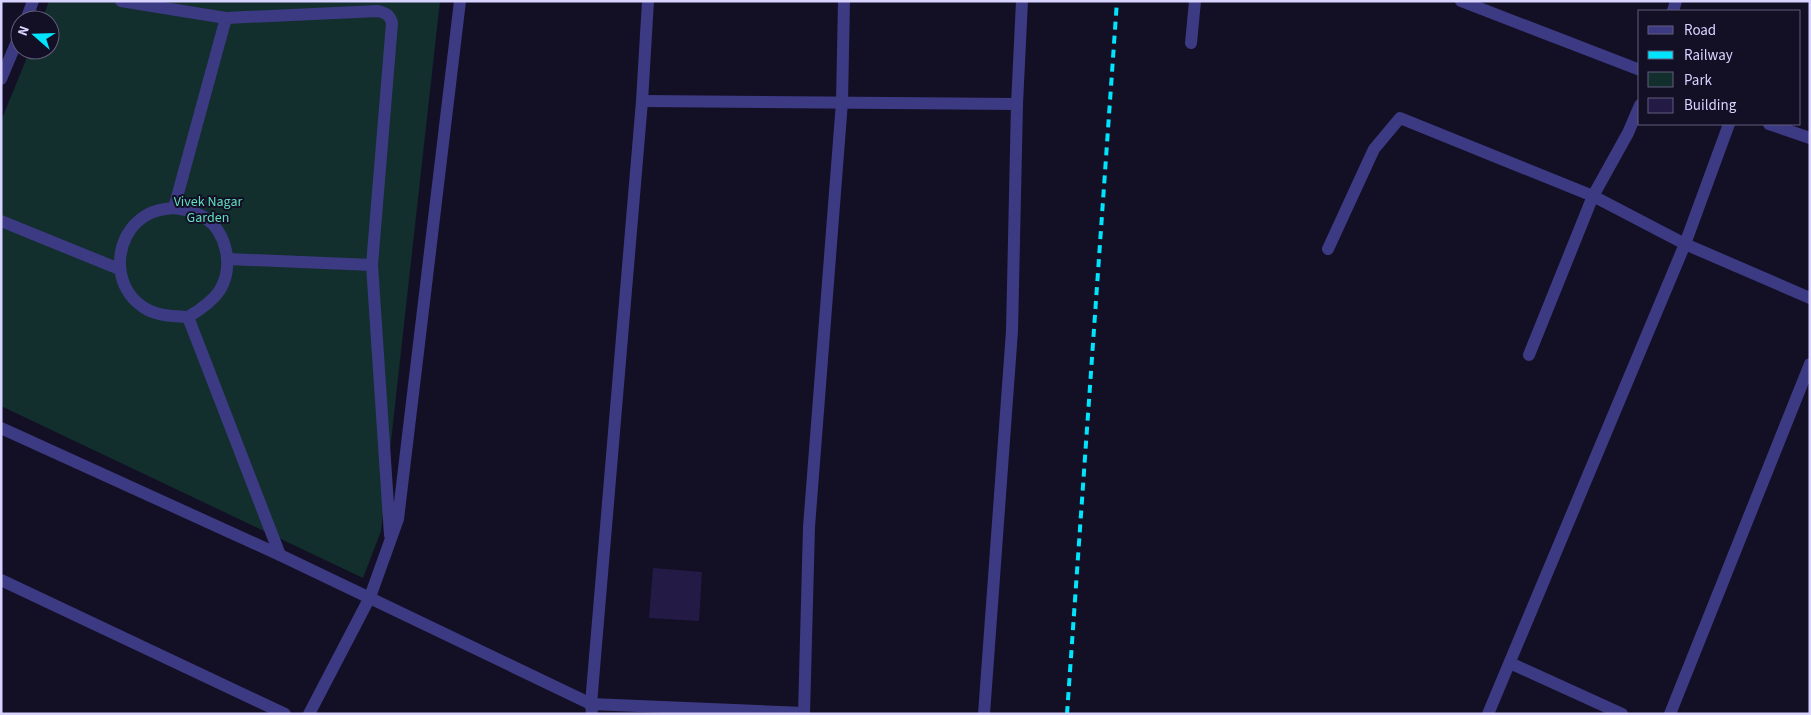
<svg xmlns="http://www.w3.org/2000/svg" width="1811" height="715" viewBox="0 0 1811 715" font-family="'Source Sans 3',sans-serif">
  <style>
    .green { fill: #122f2e }
    .building { fill: #231b46 }
    .lines { fill: none; stroke-linecap: round; stroke-linejoin: round }
    .minor { stroke: #3d3a84; stroke-width: 12 }
    .rail { stroke: #01e4fc; stroke-width: 4; stroke-dasharray: 8 6; stroke-linecap: butt }
    .labels { text-anchor: middle; dominant-baseline: central; stroke-width: 4; stroke-linejoin: round; paint-order: stroke }
    .park-label { font-size: 14px; fill: #5fdfbe; stroke: #130f25 }
  </style>
  <rect width="100%" height="100%" fill="#130f25"/>
  <path class="green" d="M49,1H440L381,531L363,578L1,406V121L30,50H50V20H42Z"/>
  <path class="building" d="M653,568L702,572L699,621L649,618Z"/>
  <g class="lines">
    <g class="minor">
      <path d="M121,1L226,18L174,208"/>
      <path d="M1461,1L1640,70"/>
      <path d="M1673,11L1676,1"/>
      <path d="M226,18L378,11C386,13 390,15 392,23L372,265"/>
      <path d="M26,20L33,1"/>
      <path d="M1191,43L1195,1"/>
      <path d="M1,79L20,34"/>
      <path d="M642,101L1017,104"/>
      <path d="M1769,124L1810,138"/>
      <path d="M174,208C185,210 194,211 204,217C227,232 234,266 220,290C212,302 200,310 188,317C172,316 156,316 143,307C111,286 113,236 145,216C154,210 164,209 174,208Z"/>
      <path d="M1,221L119,269"/>
      <path d="M1328,249L1374,149L1400,118L1593,196L1685,244L1810,298"/>
      <path d="M227,259L372,265L390,535"/>
      <path d="M188,317L280,555"/>
      <path d="M1529,355L1593,196L1628,133L1640,105"/>
      <path d="M1,428L280,555L591,704L804,713"/>
      <path d="M1,580L285,714"/>
      <path d="M1510,663L1622,714"/>
      <path d="M309,714L370,597L398,519L460,1"/>
      <path d="M592,714L591,704L642,101L648,1"/>
      <path d="M804,714L809,527L842,102L844,1"/>
      <path d="M984,714L1012,331L1017,104L1022,1"/>
      <path d="M1488,714L1685,244L1729,124"/>
      <path d="M1670,714L1810,364"/>
    </g>
    <path class="rail" d="M1067,714L1117,1"/>
  </g>
  <g class="labels">
    <g class="park-label">
      <text x="208" y="202">Vivek Nagar<tspan x="208" dy="16">Garden</tspan></text>
    </g>
  </g>
  <rect width="1811" height="715" fill="none" stroke="#d8d3ff" stroke-width="5"/>
  <rect x="1638" y="10" width="162" height="115" fill="#130f25" stroke="#625d7c"/>
  <rect x="1648" y="26" width="25" height="8" fill="#3d3a84" stroke="#625d7c"/>
  <text x="1684" y="35" font-size="15" fill="#d8d3ff">Road</text>
  <rect x="1648" y="51" width="25" height="8" fill="#01e4fc" stroke="#625d7c"/>
  <text x="1684" y="60" font-size="15" fill="#d8d3ff">Railway</text>
  <rect x="1648" y="72" width="25" height="15" fill="#122f2e" stroke="#625d7c"/>
  <text x="1684" y="85" font-size="15" fill="#d8d3ff">Park</text>
  <rect x="1648" y="98" width="25" height="15" fill="#231b46" stroke="#625d7c"/>
  <text x="1684" y="110" font-size="15" fill="#d8d3ff">Building</text>
  <g transform="translate(35 35) rotate(290)"><circle r="24" fill="#130f25" stroke="#625d7c"/>
  <path d="M0-4L9 19L0 12L-9 19Z" fill="#01e4fc"/>
  <text y="-8" font-size="14" font-weight="bold" text-anchor="middle" fill="#d8d3ff">N</text>
  </g>
</svg>
